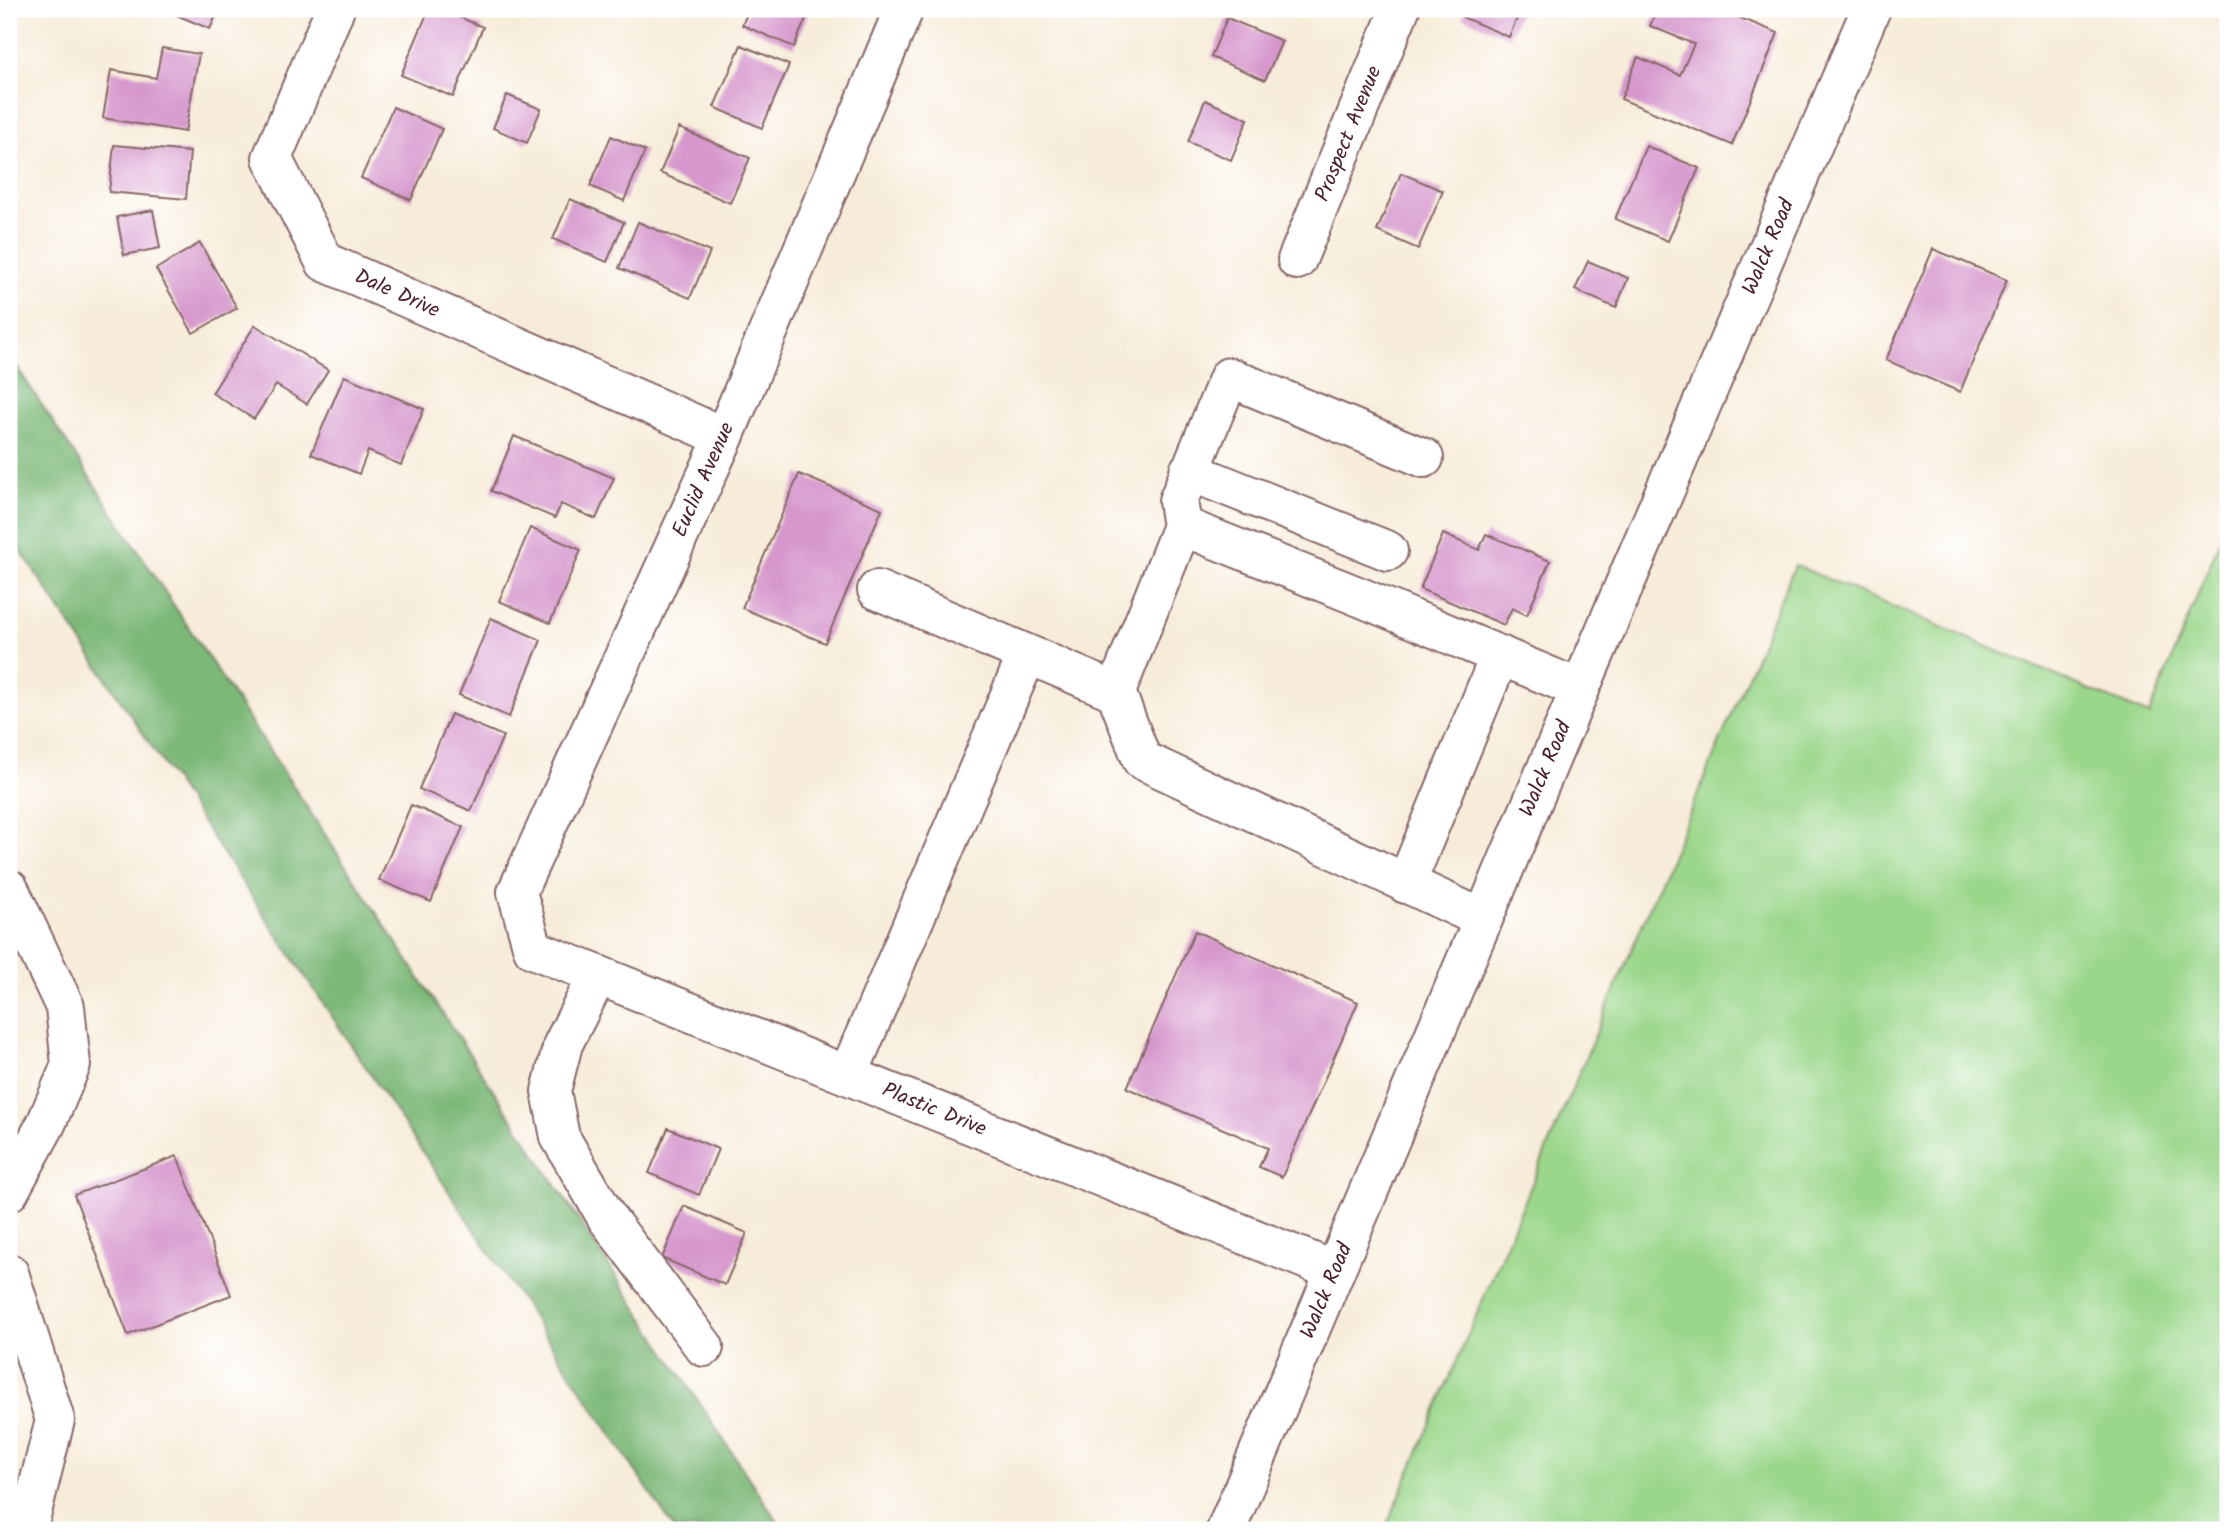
<svg xmlns="http://www.w3.org/2000/svg" width="2237" height="1539" viewBox="0 0 2237 1539" font-family="Kalam,sans-serif">
  <style>
    .green { fill: #9bd78b; stroke: #727b5b; stroke-width: 2 }
    .forest { fill: #7cb877; stroke: #636c51; stroke-width: 2 }
    .building { fill: #d697cc }
    .lines { fill: none; stroke-linecap: round; stroke-linejoin: round }
    .minor-casing { stroke: #876768; stroke-width: 42 }
    .minor { stroke: #fff; stroke-width: 38 }
    .labels { text-anchor: middle; dominant-baseline: central; stroke-width: 5; stroke-linejoin: round; paint-order: stroke }
    .street-label { font-size: 21px; fill: #4a1f2b; stroke: #fff }
  </style>
  <rect width="100%" height="100%" fill="#fff"/>
  <filter id="ink" filterUnits="userSpaceOnUse"><feTurbulence type="fractalNoise" baseFrequency=".0143" numOctaves="2"/><feDisplacementMap in="SourceGraphic" scale="14" xChannelSelector="R" yChannelSelector="G"/><feConvolveMatrix kernelMatrix="1 2 1 2 8 2 1 2 1" color-interpolation-filters="sRGB"/></filter>
  <filter id="wash" filterUnits="userSpaceOnUse"><feTurbulence type="fractalNoise" baseFrequency=".00686" numOctaves="4" result="noise"/><feDisplacementMap in="SourceGraphic" scale="28" xChannelSelector="R" yChannelSelector="G"/><feGaussianBlur stdDeviation="1.57" result="paint"/><feColorMatrix in="noise" values="0 0 0 0 0 0 0 0 0 0 0 0 0 0 0 0 0 1.4 0 .05"/><feComposite in="paint" operator="in"/></filter>
  <g filter="url(#wash)">
    <rect width="100%" height="100%" fill="#f7ecd9"/>
    <path class="green" d="M2228,520V1530H1385L1795,565L2149,715Z"/>
    <path class="forest" d="M9,355L783,1530H675L9,533Z"/>
    <g id="blocks">
      <g class="building">
        <path d="M162,9H219L210,29Z"/>
        <path d="M429,9H440L483,27L453,97L401,75Z"/>
        <path d="M749,9H810L794,47L742,25Z"/>
        <path d="M1466,9H1521L1509,37L1462,17Z"/>
        <path d="M1657,9H1718L1778,33L1732,145L1621,99L1638,57L1680,75L1694,44L1650,26Z"/>
        <path d="M1227,18L1282,41L1265,80L1211,57Z"/>
        <path d="M741,45L789,65L762,128L714,107Z"/>
        <path d="M162,48L199,54L185,132L103,118L111,70L156,78Z"/>
        <path d="M507,95L541,109L527,143L493,128Z"/>
        <path d="M1205,100L1248,119L1231,160L1188,142Z"/>
        <path d="M393,107L442,129L411,200L361,178Z"/>
        <path d="M679,128L750,158L730,203L660,173Z"/>
        <path d="M611,136L645,151L624,201L590,186Z"/>
        <path d="M114,145L190,152L186,199L109,192Z"/>
        <path d="M1646,146L1699,168L1668,241L1615,219Z"/>
        <path d="M1401,173L1443,191L1418,249L1377,231Z"/>
        <path d="M570,199L624,222L607,262L553,239Z"/>
        <path d="M153,210L160,248L124,255L117,217Z"/>
        <path d="M638,222L710,252L690,298L619,268Z"/>
        <path d="M200,243L237,308L193,333L156,269Z"/>
        <path d="M1933,249L2007,280L1960,392L1886,360Z"/>
        <path d="M1588,261L1628,278L1616,308L1575,290Z"/>
        <path d="M255,325L328,370L307,404L276,385L254,419L212,393Z"/>
        <path d="M344,376L424,409L401,465L368,451L359,474L311,454Z"/>
        <path d="M514,436L614,478L596,519L561,504L555,518L491,491Z"/>
        <path d="M799,474L882,509L825,643L742,608Z"/>
        <path d="M530,528L581,550L550,623L499,601Z"/>
        <path d="M1443,534L1479,550L1486,534L1550,561L1527,615L1512,608L1504,625L1420,589Z"/>
        <path d="M491,618L541,640L509,717L459,695Z"/>
        <path d="M451,714L503,736L471,811L419,789Z"/>
        <path d="M411,805L463,827L431,902L379,880Z"/>
        <path d="M1195,931L1358,1002L1282,1177L1259,1167L1268,1148L1127,1088Z"/>
        <path d="M668,1128L718,1149L699,1195L649,1173Z"/>
        <path d="M177,1156L231,1295L128,1335L74,1195Z"/>
        <path d="M684,1206L747,1233L725,1285L662,1258Z"/>
      </g>
    </g>
  </g>
  <g filter="url(#ink)">
    <use href="#blocks" fill-opacity="0" stroke="#876768" stroke-width="2"/>
    <g class="lines">
      <defs>
        <g id="minor">
          <path d="M335,9L272,158L325,262L724,437"/>
          <path d="M904,9L724,437L517,892L533,949L1335,1271"/>
          <path d="M1297,260L1400,9"/>
          <path d="M1189,471L1388,551"/>
          <path d="M1182,526L1178,501L1229,377L1424,458"/>
          <path d="M877,590L1116,692"/>
          <path d="M1406,884L1500,655"/>
          <path d="M9,889L65,1007L71,1065L46,1124L9,1192"/>
          <path d="M1483,919L1142,760L1116,692L1182,526L1360,597L1580,689"/>
          <path d="M598,975L563,1044L551,1091L560,1137L607,1218L704,1347"/>
          <path d="M848,1075L1027,655"/>
          <path d="M9,1273L55,1420L28,1528L26,1530"/>
          <path d="M1226,1530L1580,689L1871,9"/>
        </g>
      </defs>
      <use href="#minor" class="minor-casing"/>
      <use href="#minor" class="minor"/>
    </g>
  </g>
  <g class="labels">
    <g class="street-label">
      <text transform="translate(1349 134) rotate(-68)">Prospect Avenue</text>
      <text transform="translate(1769 247) rotate(-67)">Walck Road</text>
      <text transform="translate(397 294) rotate(24)">Dale Drive</text>
      <text transform="translate(704 480) rotate(-66)">Euclid Avenue</text>
      <text transform="translate(1546 769) rotate(-67)">Walck Road</text>
      <text transform="translate(934 1110) rotate(22)">Plastic Drive</text>
      <text transform="translate(1327 1291) rotate(-67)">Walck Road</text>
    </g>
  </g>
  <rect width="2237" height="1539" fill="none" stroke="#fff" stroke-width="35"/>
</svg>
